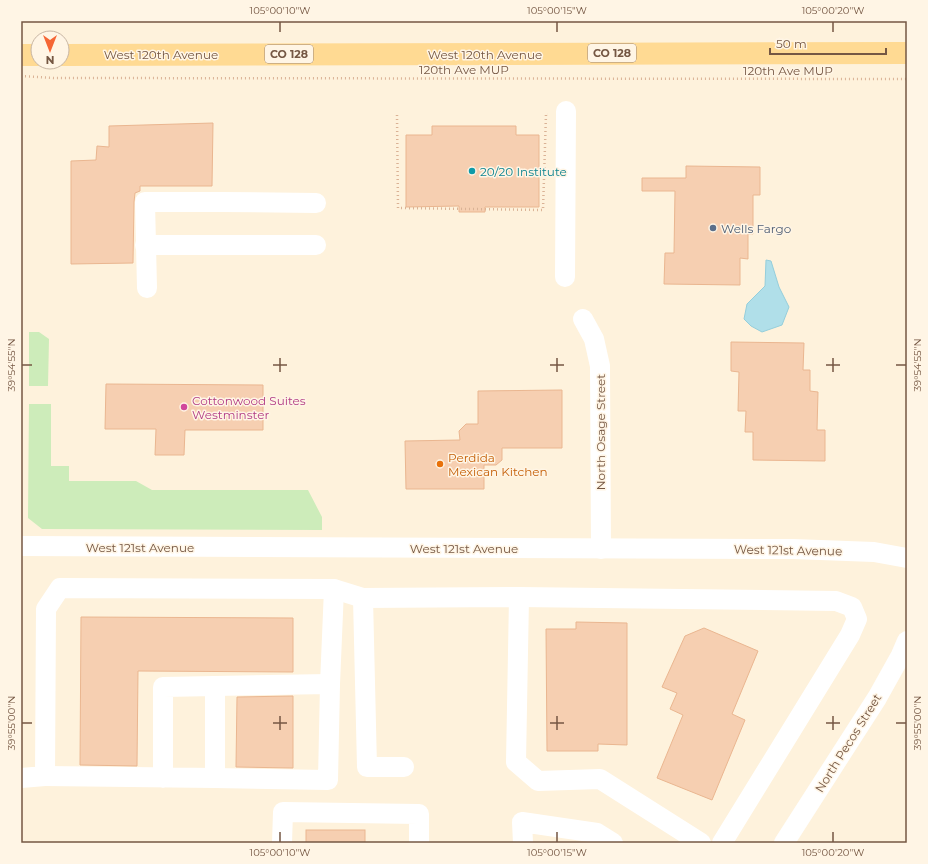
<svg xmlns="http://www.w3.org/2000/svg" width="928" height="864" viewBox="0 0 928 864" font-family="Montserrat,sans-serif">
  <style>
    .green { fill: #cdecba }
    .water { fill: #b0dfe9; stroke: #95cedb }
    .building { fill: #f6cfb1; stroke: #eab690 }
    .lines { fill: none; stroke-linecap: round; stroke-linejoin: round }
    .path { stroke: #dab295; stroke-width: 2.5; stroke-dasharray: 1 3; stroke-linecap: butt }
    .minor { stroke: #fff; stroke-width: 20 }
    .major { stroke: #ffda93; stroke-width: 22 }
    .ticks { fill: none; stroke: #755743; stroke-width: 1.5 }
    .culture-dot { fill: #0f9aa8; stroke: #fff5e5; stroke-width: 1.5 }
    .service-dot { fill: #5c6f8a; stroke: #fff5e5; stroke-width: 1.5 }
    .hotel-dot { fill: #d1479c; stroke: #fff5e5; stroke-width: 1.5 }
    .food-dot { fill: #e8710a; stroke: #fff5e5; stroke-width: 1.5 }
    .labels { text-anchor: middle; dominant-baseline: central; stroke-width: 3; stroke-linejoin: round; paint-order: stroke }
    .shield { fill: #fff5e5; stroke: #9e8674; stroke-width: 1 }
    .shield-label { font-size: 11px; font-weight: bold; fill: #755743 }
    .street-label { font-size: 12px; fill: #755743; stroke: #fff5e5 }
    .culture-label { font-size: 12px; fill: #0d838f; stroke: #fff5e5; text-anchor: start }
    .service-label { font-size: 12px; fill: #4e5e75; stroke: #fff5e5; text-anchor: start }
    .hotel-label { font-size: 12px; fill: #b23c85; stroke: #fff5e5; text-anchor: start }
    .food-label { font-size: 12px; fill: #c56008; stroke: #fff5e5; text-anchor: start }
    .neatline { fill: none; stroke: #755743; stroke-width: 1.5 }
    .ticks-label { font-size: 10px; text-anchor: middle; fill: #755743 }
  </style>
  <rect width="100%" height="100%" fill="#fef2dc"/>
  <g class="green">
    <path d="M29,332H39L49,339L48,386H29Z"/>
    <path d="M29,404H51V466H69V481H136L152,490H308L322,517V530L42,529L28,518Z"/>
  </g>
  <path class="water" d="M766,260L771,261L779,287L789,307L782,325L762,332L751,326L744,319L747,304L765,286Z"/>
  <g class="building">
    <path d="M213,123L212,186H140V191L135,193L134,202L133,263L71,264V161L96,160L97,146L109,147V126Z"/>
    <path d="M432,126H516V135H539V207H485V212H459V206L406,207V135H432Z"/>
    <path d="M686,166L760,167V195H753V234H748V259L740,258V285L664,284L665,253H674L675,191H642V178H686Z"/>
    <path d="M731,342L804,343L803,370H810V391L818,392L817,430H825V461L753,460V432H745L746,411H738L739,372L731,371Z"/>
    <path d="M106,384L263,385V430H185L184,455H155L156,429H105Z"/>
    <path d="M562,390V448H502V460L496,465H484V489H406L405,441L460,440L459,431L466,424H478V391Z"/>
    <path d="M81,617L293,618V672L138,671L137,766L80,765Z"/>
    <path d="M576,622L627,623V745L598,744V751H547L546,629H576Z"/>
    <path d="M704,628L758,651L732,714L745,720L712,800L657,778L683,715L670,709L677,693L662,687L685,636Z"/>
    <path d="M293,696V768L236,767L237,697Z"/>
    <rect x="306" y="830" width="59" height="13"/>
  </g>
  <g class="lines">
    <g class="path">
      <path d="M21,76L53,78L907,79"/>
      <path d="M397,115L398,208L543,210L546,114H548"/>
    </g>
    <g class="minor">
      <path d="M145,245H316"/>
      <path d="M565,277L566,111"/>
      <path d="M147,288L145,202H221L316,203"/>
      <path d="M583,319L594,339L600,366L601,549"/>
      <path d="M21,546L793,549L874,552L907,558"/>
      <path d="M519,597L836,601L852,607L857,619L850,635L722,843"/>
      <path d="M330,684L334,589"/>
      <path d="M404,767H367L363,598L519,597L516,762L538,781L600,779L701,843"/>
      <path d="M45,776L215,778V686L163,687V778"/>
      <path d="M21,778L45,776L46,609L60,588L334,589L363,598"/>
      <path d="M215,778L328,780L330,684L215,686"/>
      <path d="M282,843L283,812L419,814V843"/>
      <path d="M523,843L522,822L597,833L613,843"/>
      <path d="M784,843L877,698L901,655L907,641"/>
    </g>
    <g class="major">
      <path d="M21,55H38"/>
      <path d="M62,55L907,53"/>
    </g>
  </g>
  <path class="ticks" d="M280,22V32M557,22V32M833,22V32M280,358V372M557,358V372M833,358V372M22,365H32M273,365H287M550,365H564M826,365H840M896,365H906M280,716V730M557,716V730M833,716V730M22,723H32M273,723H287M550,723H564M826,723H840M896,723H906M280,832V842M557,832V842M833,832V842"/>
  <circle class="culture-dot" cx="472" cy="171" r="4"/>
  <circle class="service-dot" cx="713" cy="228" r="4"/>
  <circle class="hotel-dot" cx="184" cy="407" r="4"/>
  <circle class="food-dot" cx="440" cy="464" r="4"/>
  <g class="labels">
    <g class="shield">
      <rect x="588" y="44" width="48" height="18" rx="3"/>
      <rect x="265" y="45" width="48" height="18" rx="3"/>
    </g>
    <g class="shield-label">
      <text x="612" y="53">CO 128</text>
      <text x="289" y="54">CO 128</text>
    </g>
    <g class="street-label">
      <text x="161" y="54">West 120th Avenue</text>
      <text x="485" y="54">West 120th Avenue</text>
      <text x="464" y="69">120th Ave MUP</text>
      <text x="788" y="70">120th Ave MUP</text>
      <text transform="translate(600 432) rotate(-90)">North Osage Street</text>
      <text x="140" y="547">West 121st Avenue</text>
      <text x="464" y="548">West 121st Avenue</text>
      <text transform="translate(788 550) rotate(1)">West 121st Avenue</text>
      <text transform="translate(848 743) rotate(-58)">North Pecos Street</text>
    </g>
    <g class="culture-label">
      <text x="480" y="171">20/20 Institute</text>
    </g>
    <g class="service-label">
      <text x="721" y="228">Wells Fargo</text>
    </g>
    <g class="hotel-label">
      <text x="192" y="400">Cottonwood Suites<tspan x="192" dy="14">Westminster</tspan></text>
    </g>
    <g class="food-label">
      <text x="448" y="457">Perdida<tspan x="448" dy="14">Mexican Kitchen</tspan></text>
    </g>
  </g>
  <rect width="928" height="864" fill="none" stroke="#fff5e5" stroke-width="44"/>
  <g transform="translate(50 50) rotate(180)"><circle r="19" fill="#fff5e5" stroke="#c8b6a4"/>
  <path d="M0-3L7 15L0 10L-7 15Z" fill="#f56635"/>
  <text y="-6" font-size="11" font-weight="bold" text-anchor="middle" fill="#755743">N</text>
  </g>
  <path d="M770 48v6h116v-6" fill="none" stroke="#755743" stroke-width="2"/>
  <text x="776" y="48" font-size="12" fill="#755743" stroke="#fff5e5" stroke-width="3" paint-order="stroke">50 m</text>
  <rect x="22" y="22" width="884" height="820" class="neatline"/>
  <g class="ticks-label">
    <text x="280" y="14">105°00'10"W</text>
    <text x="557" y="14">105°00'15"W</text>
    <text x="833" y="14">105°00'20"W</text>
    <text transform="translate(917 365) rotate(-90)" y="4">39°54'55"N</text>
    <text transform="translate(11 365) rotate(-90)" y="4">39°54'55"N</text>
    <text transform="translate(917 723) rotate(-90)" y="4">39°55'00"N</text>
    <text transform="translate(11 723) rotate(-90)" y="4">39°55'00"N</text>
    <text x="280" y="856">105°00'10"W</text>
    <text x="557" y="856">105°00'15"W</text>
    <text x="833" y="856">105°00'20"W</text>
  </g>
</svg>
